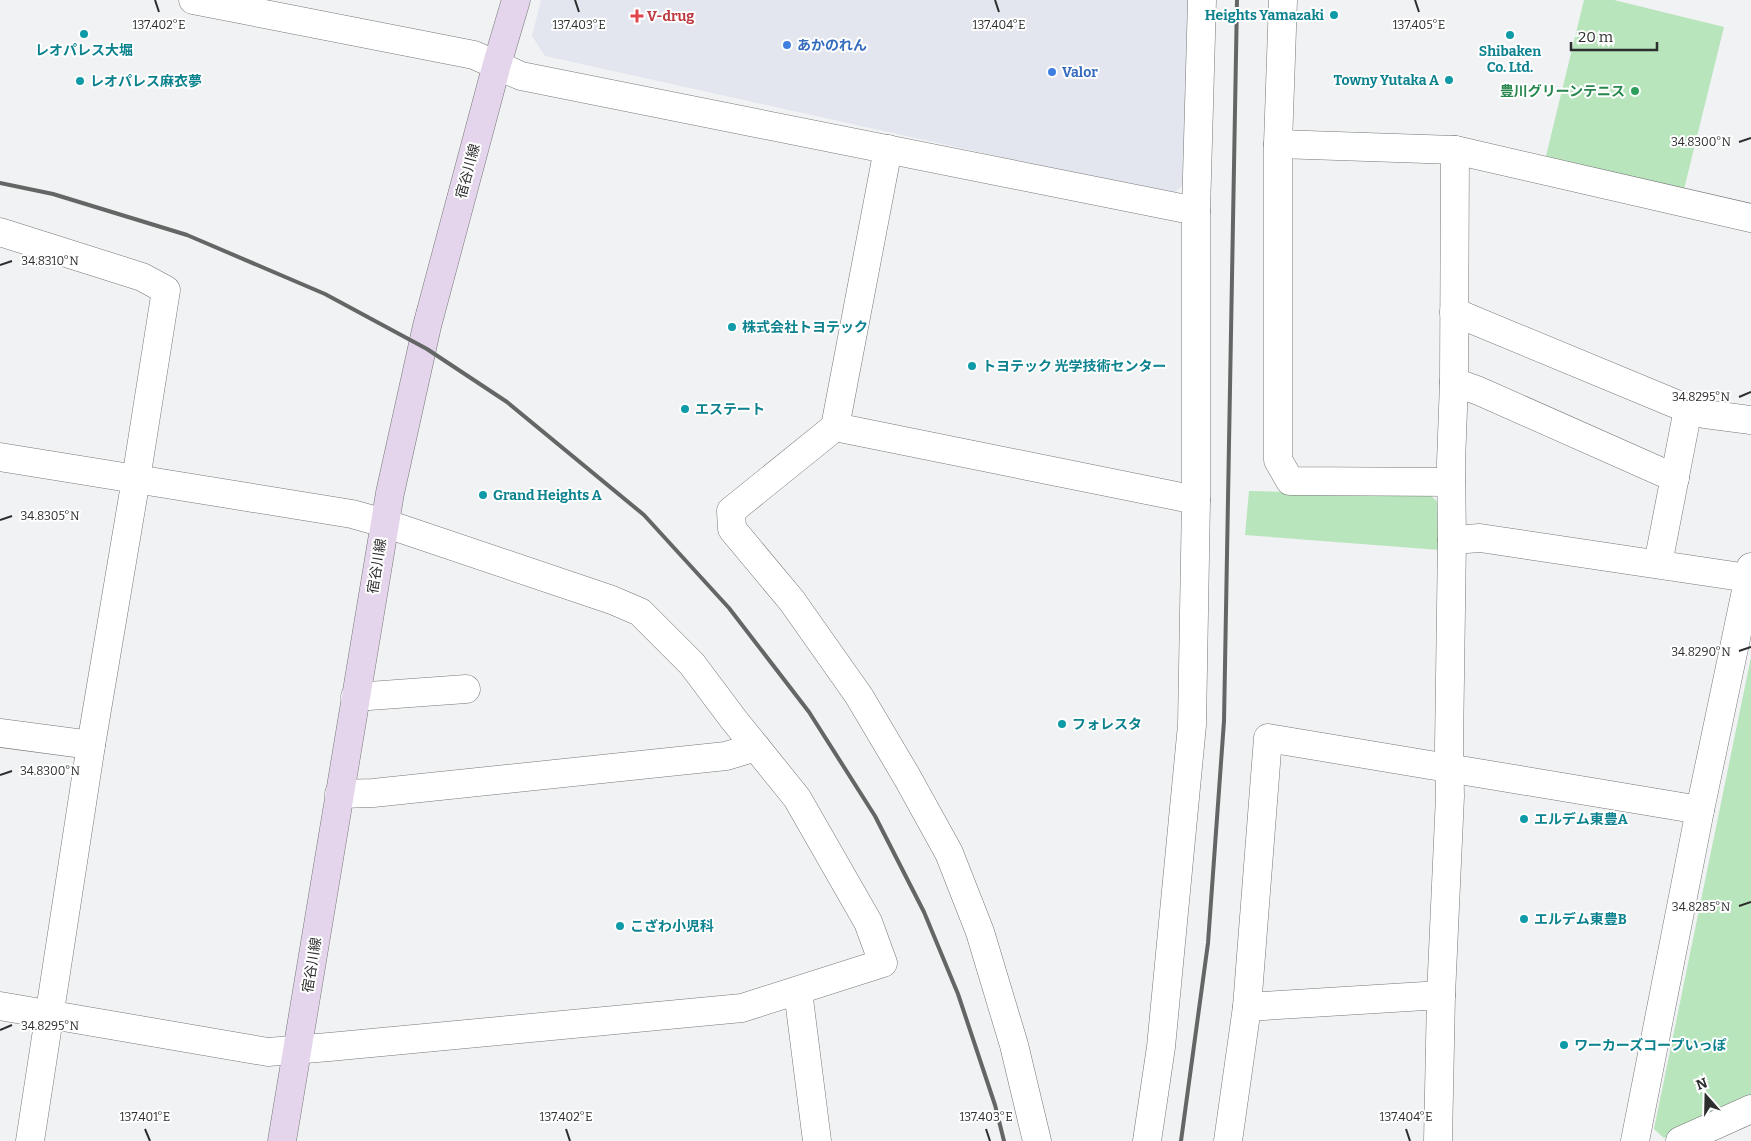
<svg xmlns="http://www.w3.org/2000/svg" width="1751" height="1141" viewBox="0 0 1751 1141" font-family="Bitter,'Noto Sans JP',serif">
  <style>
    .built { fill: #e3e6ee }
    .green { fill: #b8e5bc }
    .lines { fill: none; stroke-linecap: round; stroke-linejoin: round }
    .minor-casing { stroke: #767778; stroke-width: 29 }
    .secondary-casing { stroke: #767778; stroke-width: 29 }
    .minor { stroke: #fff; stroke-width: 28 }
    .secondary { stroke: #e5d5ec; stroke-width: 28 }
    .rail { stroke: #646565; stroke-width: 4 }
    .ticks { fill: none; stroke: #2d2e2e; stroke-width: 2 }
    .culture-dot { fill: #0f9aa8; stroke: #fff; stroke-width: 2 }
    .health-dot { fill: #e0444e; stroke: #fff; stroke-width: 2 }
    .shop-dot { fill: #3f7fe0; stroke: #fff; stroke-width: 2 }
    .leisure-dot { fill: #2e9e5b; stroke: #fff; stroke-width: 2 }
    .labels { text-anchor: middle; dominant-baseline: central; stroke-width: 4; stroke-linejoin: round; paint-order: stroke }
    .culture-label { font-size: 14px; font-weight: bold; fill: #0d838f; stroke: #fff; text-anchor: start }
    .health-label { font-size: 14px; font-weight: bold; fill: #be3a42; stroke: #fff; text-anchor: start }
    .shop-label { font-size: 14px; font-weight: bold; fill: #366cbe; stroke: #fff; text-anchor: start }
    .leisure-label { font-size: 14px; font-weight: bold; fill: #27864d; stroke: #fff; text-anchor: end }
    .street-label { font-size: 14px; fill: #2d2e2e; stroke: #fff }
    .ticks-label { font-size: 12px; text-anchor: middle; fill: #2d2e2e; stroke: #fff; stroke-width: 4; stroke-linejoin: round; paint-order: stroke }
  </style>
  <rect width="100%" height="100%" fill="#f1f2f3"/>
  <path class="built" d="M541,0H1189L1182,186L1172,195L545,56L532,36Z"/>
  <g class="green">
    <path d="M1584,0H1614L1724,27L1684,189L1546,156Z"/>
    <path d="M1249,491L1430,495L1440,504V550L1245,535Z"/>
    <path d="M1751,657V1097L1664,1138L1654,1129Z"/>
  </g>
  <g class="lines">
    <defs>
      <g id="minor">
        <path d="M193,0L474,55L521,76L1196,211"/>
        <path d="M1283,0L1278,144V460L1290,481L1451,482"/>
        <path d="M1278,144L1455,150L1751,218"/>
        <path d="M888,149L835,427L731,511L732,529L792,601L859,696L907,777L949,853L980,932L1014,1045L1037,1141"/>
        <path d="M0,232L142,277L166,290L136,479L91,745L30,1141"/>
        <path d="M1454,312L1688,409L1705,414L1751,420"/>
        <path d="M1454,382L1479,391L1675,478"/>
        <path d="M835,427L1196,500"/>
        <path d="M0,457L352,514L384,523L612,600L640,612L692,664L734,720L797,798L868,922L883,963L742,1008L329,1047L268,1052L0,1006"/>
        <path d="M1452,540L1480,538L1748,578"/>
        <path d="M1658,564L1688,409"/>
        <path d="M355,697L466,689"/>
        <path d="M0,733L91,745"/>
        <path d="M339,794L373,793L726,756L756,747"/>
        <path d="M798,991L817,1141"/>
        <path d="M1247,1007L1441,995"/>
        <path d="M1147,1141L1161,1047L1192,725L1196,500V211L1202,0"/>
        <path d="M1228,1141L1247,1007L1268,738L1700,810"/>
        <path d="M1438,1141L1441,995L1450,796L1449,746L1452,540L1451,463L1454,382L1455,150"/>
        <path d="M1635,1141L1700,810L1751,567"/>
        <path d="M1680,1141L1751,1109"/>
      </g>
      <path id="secondary" d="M282,1141L390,493L427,326L497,64L516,0"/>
    </defs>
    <use href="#minor" class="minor-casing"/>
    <use href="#secondary" class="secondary-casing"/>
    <use href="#minor" class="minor"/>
    <use href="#secondary" class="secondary"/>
    <g class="rail">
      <path d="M0,183L53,194L187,235L325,294L427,349L507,402L644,515L729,608L809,712L875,816L924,912L958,994L995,1105L1004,1141"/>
      <path d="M1181,1141L1208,943L1224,721L1237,0"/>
    </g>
  </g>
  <path class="ticks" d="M155,0L159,12M575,0L579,12M995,0L999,12M1415,0L1419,12M1739,142L1751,138M0,265L12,261M1739,397L1751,392M0,520L12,516M1739,651L1751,647M0,775L12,771M1739,906L1751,902M0,1030L12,1025M145,1129L150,1141M566,1129L570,1141M986,1129L990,1141M1406,1129L1410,1141"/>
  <g class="culture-dot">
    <circle cx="1334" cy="15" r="5"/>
    <circle cx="84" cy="34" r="5"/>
    <circle cx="1510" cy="35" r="5"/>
    <circle cx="1449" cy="80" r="5"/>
    <circle cx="80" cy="81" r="5"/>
    <circle cx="732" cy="327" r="5"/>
    <circle cx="972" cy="366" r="5"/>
    <circle cx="685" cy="409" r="5"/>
    <circle cx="483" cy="495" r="5"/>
    <circle cx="1062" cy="724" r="5"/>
    <circle cx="1524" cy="819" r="5"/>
    <circle cx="1524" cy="919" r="5"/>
    <circle cx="620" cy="926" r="5"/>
    <circle cx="1564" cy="1045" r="5"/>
  </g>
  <path class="health-dot" d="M634.5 8.5h5v5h5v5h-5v5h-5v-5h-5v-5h5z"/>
  <g class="shop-dot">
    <circle cx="787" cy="45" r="5"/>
    <circle cx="1052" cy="72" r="5"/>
  </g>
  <circle class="leisure-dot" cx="1635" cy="91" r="5"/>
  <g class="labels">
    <g class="culture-label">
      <text x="1324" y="15" text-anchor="end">Heights Yamazaki</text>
      <text x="84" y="50" text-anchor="middle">レオパレス大堀</text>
      <text x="1510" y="51" text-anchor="middle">Shibaken<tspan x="1510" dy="16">Co. Ltd.</tspan></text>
      <text x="1439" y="80" text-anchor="end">Towny Yutaka A</text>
      <text x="90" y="81">レオパレス麻衣夢</text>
      <text x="742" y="327">株式会社トヨテック</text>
      <text x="982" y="366">トヨテック 光学技術センター</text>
      <text x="695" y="409">エステート</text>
      <text x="493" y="495">Grand Heights A</text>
      <text x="1072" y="724">フォレスタ</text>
      <text x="1534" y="819">エルデム東豊A</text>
      <text x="1534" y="919">エルデム東豊B</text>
      <text x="630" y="926">こざわ小児科</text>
      <text x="1574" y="1045">ワーカーズコープいっぽ</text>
    </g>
    <g class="health-label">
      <text x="647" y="16">V-drug</text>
    </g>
    <g class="shop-label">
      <text x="797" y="45">あかのれん</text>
      <text x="1062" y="72">Valor</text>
    </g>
    <g class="leisure-label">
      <text x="1625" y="91">豊川グリーンテニス</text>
    </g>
    <g class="street-label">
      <text transform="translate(468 171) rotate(-75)">宿谷川線</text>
      <text transform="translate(377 566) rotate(-81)">宿谷川線</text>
      <text transform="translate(312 965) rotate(-81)">宿谷川線</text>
    </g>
  </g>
  <g class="ticks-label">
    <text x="1419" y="29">137.405°E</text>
    <text x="159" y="29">137.402°E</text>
    <text x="579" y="29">137.403°E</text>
    <text x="999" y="29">137.404°E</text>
    <text x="1701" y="146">34.8300°N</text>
    <text x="50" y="265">34.8310°N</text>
    <text x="1701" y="401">34.8295°N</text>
    <text x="50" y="520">34.8305°N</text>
    <text x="1701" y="656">34.8290°N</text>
    <text x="50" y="775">34.8300°N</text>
    <text x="1701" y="911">34.8285°N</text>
    <text x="50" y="1030">34.8295°N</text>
    <text x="145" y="1121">137.401°E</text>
    <text x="566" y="1121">137.402°E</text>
    <text x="986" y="1121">137.403°E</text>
    <text x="1406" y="1121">137.404°E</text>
  </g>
  <g transform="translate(1706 1096) rotate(340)" stroke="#ffffff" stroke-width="4" paint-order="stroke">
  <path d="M0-4L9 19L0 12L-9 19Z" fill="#2d2e2e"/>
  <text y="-8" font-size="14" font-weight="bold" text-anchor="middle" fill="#2d2e2e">N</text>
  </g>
  <path d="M1571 42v8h86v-8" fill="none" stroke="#2d2e2e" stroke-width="2.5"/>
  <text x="1578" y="42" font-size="15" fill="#2d2e2e" stroke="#ffffff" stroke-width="4" paint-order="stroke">20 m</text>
</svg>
